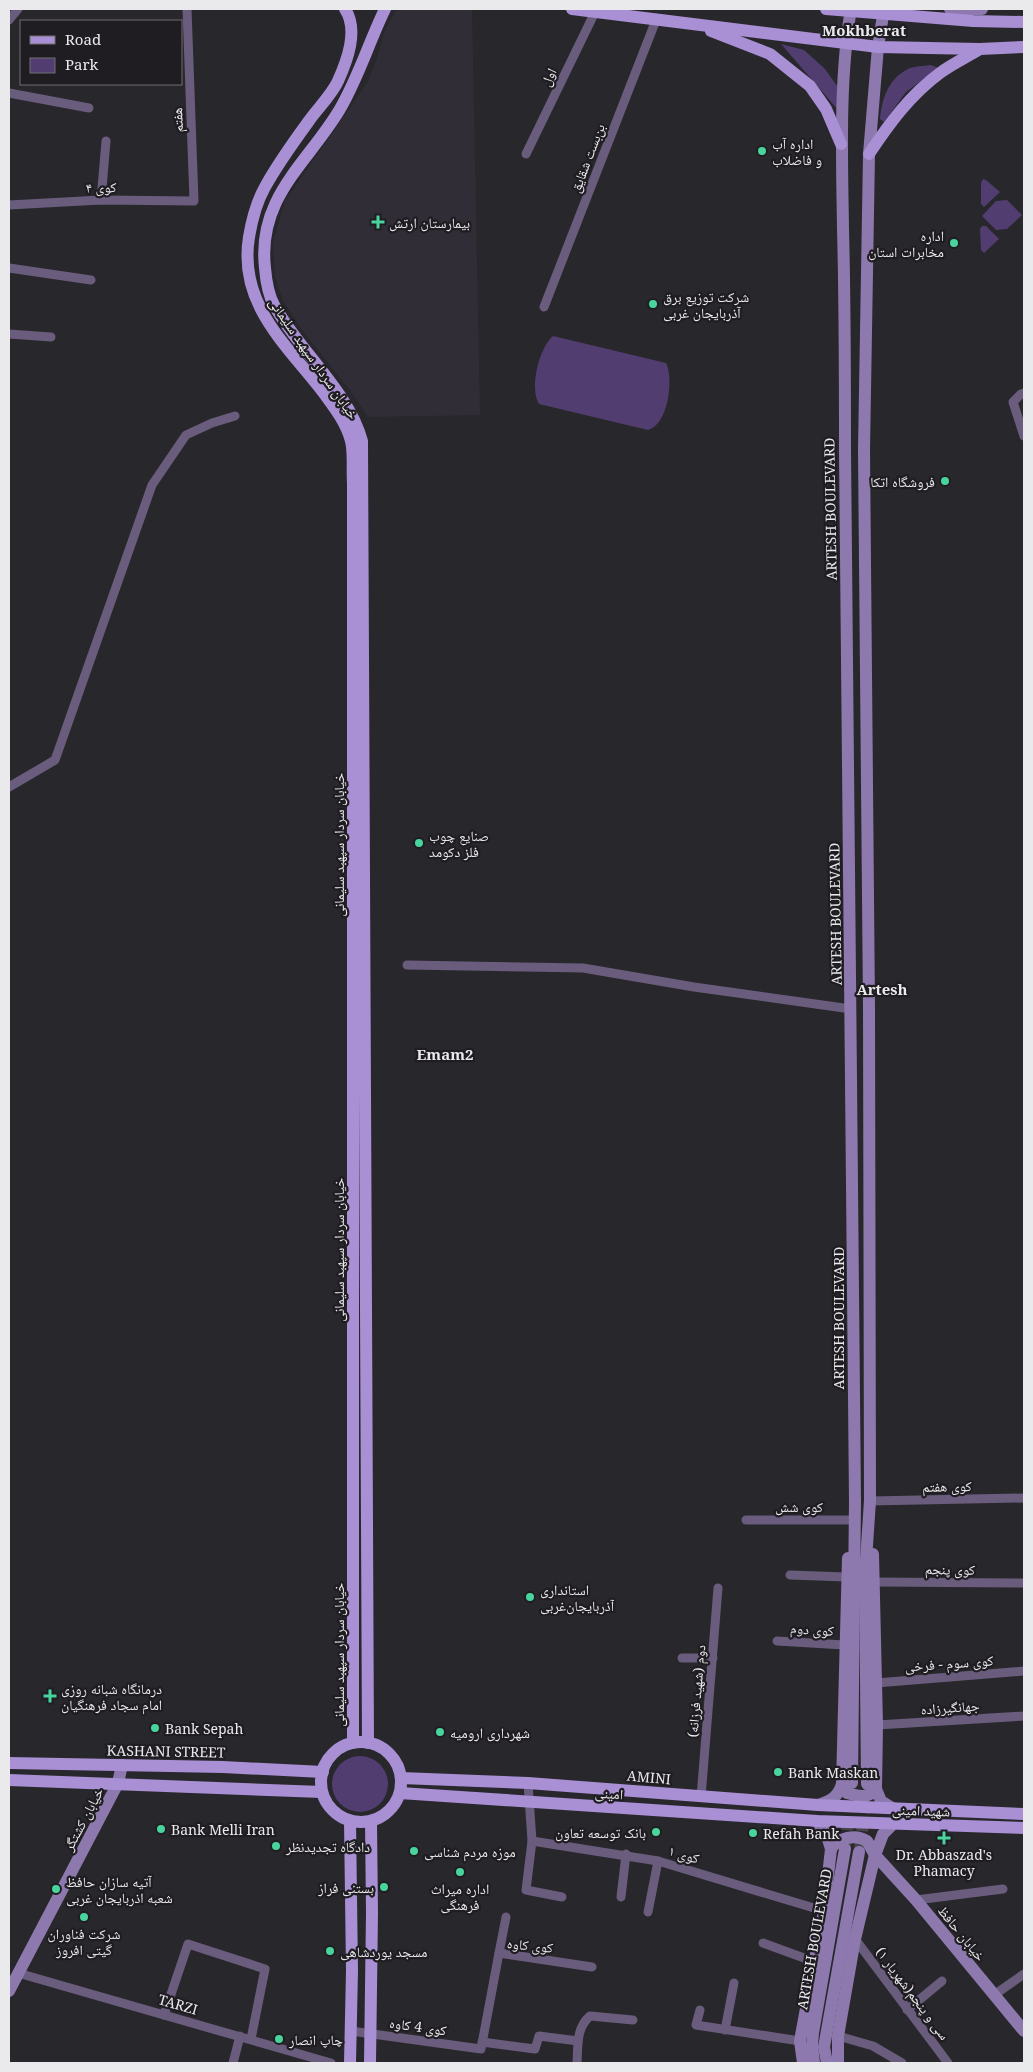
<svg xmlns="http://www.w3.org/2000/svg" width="1033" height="2072" viewBox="0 0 1033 2072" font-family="'Noto Serif','Noto Naskh Arabic',serif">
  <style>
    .built { fill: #312d37 }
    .green { fill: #523d71 }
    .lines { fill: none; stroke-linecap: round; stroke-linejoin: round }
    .secondary-tunnel { stroke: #454448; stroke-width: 12; stroke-dasharray: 12 6; stroke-linecap: butt }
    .street { stroke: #695c7d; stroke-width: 9 }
    .secondary { stroke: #8d79ae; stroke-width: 12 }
    .primary { stroke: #a98fd4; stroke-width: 12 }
    .poi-dot { fill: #49d49d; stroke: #1f1d22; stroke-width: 2 }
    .labels { text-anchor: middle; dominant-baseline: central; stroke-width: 4.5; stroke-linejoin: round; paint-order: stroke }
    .street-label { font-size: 14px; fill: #eae9ec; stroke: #1f1d22 }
    .poi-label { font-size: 14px; fill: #eae9ec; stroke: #1f1d22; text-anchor: start }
    .neighbourhood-label { font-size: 15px; font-weight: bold; fill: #eae9ec; stroke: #1f1d22 }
  </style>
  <rect width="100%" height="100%" fill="#28272b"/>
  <path class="built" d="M399,9H472L480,415L368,417L350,390L305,334L283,301L275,276L273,242L285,201L367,83L377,59L384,32L396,10Z"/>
  <g class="green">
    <path d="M781,44L804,50L825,69L840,90L839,111Z"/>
    <path d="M931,65L938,68L906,92L884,122L880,119C882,99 888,79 908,69C914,66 924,66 931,65Z"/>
    <path d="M983,179L986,180L1000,192L984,207L981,204V183Z"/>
    <path d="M1007,200L1022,215L1007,229L996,230L982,216L996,201Z"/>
    <path d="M982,226H986L999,239L984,253L981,250L980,229Z"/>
    <path d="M553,336L666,363C674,379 668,425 648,430L539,404C529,388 539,348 553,336Z"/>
    <circle cx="360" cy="1784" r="28"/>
  </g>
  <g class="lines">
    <g class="secondary-tunnel">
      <path d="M845,1848L850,1796"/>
      <path d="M860,1849L866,1797"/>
    </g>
    <g class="street">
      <path d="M9,20L18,9"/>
      <path d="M9,93L89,108"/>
      <path d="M526,154L595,12"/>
      <path d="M101,200L106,141"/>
      <path d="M9,205L101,200L194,201L187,9"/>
      <path d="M9,268L91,280"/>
      <path d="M544,307L656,20"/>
      <path d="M9,334L51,337"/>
      <path d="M1024,393L1021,394L1013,402L1024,436"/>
      <path d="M9,787L55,760L152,485L186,435L212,423L235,416"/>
      <path d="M407,965L583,968L694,987L851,1009"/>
      <path d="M870,1501L1024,1498"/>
      <path d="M746,1520H851"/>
      <path d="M790,1575L846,1577"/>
      <path d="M875,1582L1024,1583"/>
      <path d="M777,1641L844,1645"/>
      <path d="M682,1658H713"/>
      <path d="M876,1683L1024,1671"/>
      <path d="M877,1725L1024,1716"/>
      <path d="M528,1783L532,1841L526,1890L562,1897"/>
      <path d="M701,1797L718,1588"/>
      <path d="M532,1841L658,1861L824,1911"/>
      <path d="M621,1897L626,1854"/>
      <path d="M916,1900L1003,1889"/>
      <path d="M648,1912L658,1861"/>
      <path d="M855,1939L948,2063"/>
      <path d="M763,1943L815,1962"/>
      <path d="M499,1953L506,1917"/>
      <path d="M18,1973L331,2063"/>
      <path d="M994,1995L1024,1974"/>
      <path d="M700,2010L696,2025L800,2041"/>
      <path d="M907,2010L942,1981"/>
      <path d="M164,2015L188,1944L265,1969L251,2039"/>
      <path d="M725,2030L734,1983"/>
      <path d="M351,2031L481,2049L499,1953L592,1967"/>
      <path d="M838,2036L873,2046L902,2063"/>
      <path d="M482,2042L535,2049L539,2036L578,2041"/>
      <path d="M233,2063L240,2036"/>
      <path d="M577,2063C578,2046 576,2028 590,2016L633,2020"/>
    </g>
    <g class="secondary">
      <path d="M851,9C839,79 842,158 843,229C845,303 845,376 845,450L855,1501L852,1783"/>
      <path d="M950,9H982"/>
      <path d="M873,1554L877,1725L876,1789L881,1801L894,1809"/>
      <path d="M842,1784L847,1793C857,1796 869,1799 876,1789"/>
      <path d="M867,1784L865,1575L870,1501L869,1008L864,450L869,154L878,47L884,9"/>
      <path d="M818,1805C831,1801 838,1797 842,1784L848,1558"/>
      <path d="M831,1849C838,1837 856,1834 867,1841L875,1855L916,1900L1024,2031"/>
      <path d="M9,1991L118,1783L122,1765"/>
      <path d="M803,2063L800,2041L824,1911L831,1849L827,1836L817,1821"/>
      <path d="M814,2063L812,2045L813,2033L845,1849"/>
      <path d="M827,2063L824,2047L859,1852"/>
      <path d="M838,2063V2036L855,1939L875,1855L883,1834L893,1824"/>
    </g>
    <g class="primary">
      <path d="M345,9C359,30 347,61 338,81C332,94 320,106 311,118C295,140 278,163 265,187C256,203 252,219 249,237C238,304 286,344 323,392C334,407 346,422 351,441C354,453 352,470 353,483V1743"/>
      <path d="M572,9L878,47L980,49L1024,47"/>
      <path d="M826,9L973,21L1024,22"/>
      <path d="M711,31L770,54L810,86L826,109L841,144"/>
      <path d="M869,154C889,124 910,95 940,73C952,64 967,57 980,49"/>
      <circle cx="361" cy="1782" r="40"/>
      <path d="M368,1743L362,441C348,390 299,351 274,305C268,294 266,280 265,268C257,197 308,163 340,109C359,76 369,42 385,9"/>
      <path d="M9,1763L223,1767L323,1772"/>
      <path d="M401,1778L528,1783L818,1805L1024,1814"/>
      <path d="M9,1780L322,1792"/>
      <path d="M400,1793L817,1821L1024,1828"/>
      <path d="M350,2063L352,1971L350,1821"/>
      <path d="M370,2063L372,1913L371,1821"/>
    </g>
  </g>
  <g class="poi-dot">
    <circle cx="762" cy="151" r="5"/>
    <path d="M375.5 214.5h5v5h5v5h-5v5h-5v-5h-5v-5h5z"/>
    <circle cx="954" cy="243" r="5"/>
    <circle cx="653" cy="304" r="5"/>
    <circle cx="945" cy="481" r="5"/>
    <circle cx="419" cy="843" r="5"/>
    <circle cx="530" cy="1597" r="5"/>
    <path d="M47.5 1688.5h5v5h5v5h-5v5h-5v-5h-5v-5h5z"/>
    <circle cx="155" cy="1728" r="5"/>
    <circle cx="440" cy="1732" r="5"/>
    <circle cx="778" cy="1772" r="5"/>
    <circle cx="161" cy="1829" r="5"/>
    <circle cx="656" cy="1832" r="5"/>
    <circle cx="753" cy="1833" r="5"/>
    <path d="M941.5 1830.5h5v5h5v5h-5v5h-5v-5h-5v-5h5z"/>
    <circle cx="276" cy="1846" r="5"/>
    <circle cx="414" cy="1851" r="5"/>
    <circle cx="460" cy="1872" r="5"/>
    <circle cx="384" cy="1887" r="5"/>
    <circle cx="56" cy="1889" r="5"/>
    <circle cx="84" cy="1917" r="5"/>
    <circle cx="330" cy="1951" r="5"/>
    <circle cx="279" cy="2039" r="5"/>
  </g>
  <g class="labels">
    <g class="street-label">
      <text transform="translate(548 77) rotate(-64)">اول</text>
      <text transform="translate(177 120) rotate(-92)">هفتم</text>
      <text transform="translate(587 158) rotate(-69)">بن‌بست شقایق</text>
      <text transform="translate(101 187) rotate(-1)">کوی ۴</text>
      <text transform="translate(314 358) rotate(55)">خیابان سردار سپهبد سلیمانی</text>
      <text transform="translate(830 509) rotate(-91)">ARTESH BOULEVARD</text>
      <text transform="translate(338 845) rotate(-90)">خیابان سردار سپهبد سلیمانی</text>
      <text transform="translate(835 914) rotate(-91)">ARTESH BOULEVARD</text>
      <text transform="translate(338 1250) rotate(-90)">خیابان سردار سپهبد سلیمانی</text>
      <text transform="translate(838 1318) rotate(-90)">ARTESH BOULEVARD</text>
      <text transform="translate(947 1486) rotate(-1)">کوی هفتم</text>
      <text x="799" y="1506">کوی شش</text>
      <text transform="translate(950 1569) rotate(1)">کوی پنجم</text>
      <text transform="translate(812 1629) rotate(4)">کوی دوم</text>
      <text transform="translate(338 1655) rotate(-90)">خیابان سردار سپهبد سلیمانی</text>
      <text transform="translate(949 1663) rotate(-4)">کوی سوم - فرخی</text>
      <text transform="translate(696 1691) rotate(-85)">دوم (شهید فرزانه)</text>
      <text transform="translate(950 1707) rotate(-4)">جهانگیرزاده</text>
      <text transform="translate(166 1751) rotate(1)">KASHANI STREET</text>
      <text transform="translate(649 1777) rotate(5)">AMINI</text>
      <text transform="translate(609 1793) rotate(4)">امینی</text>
      <text transform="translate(921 1810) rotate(2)">شهید امینی</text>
      <text transform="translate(83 1819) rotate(-62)">خیابان کشتگر</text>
      <text transform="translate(684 1854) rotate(17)">کوی ۱</text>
      <text transform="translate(962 1933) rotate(51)">خیابان حافظ</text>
      <text transform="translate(814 1939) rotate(-80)">ARTESH BOULEVARD</text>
      <text transform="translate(530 1945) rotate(6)">کوی کاوه</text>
      <text transform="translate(913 1993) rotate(53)">سی و پنجم(شهریار ۱)</text>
      <text transform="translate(178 2004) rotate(16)">TARZI</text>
      <text transform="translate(418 2026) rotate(8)">کوی 4 کاوه</text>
    </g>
    <g class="poi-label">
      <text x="772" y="143">اداره آب<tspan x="772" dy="16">و فاضلاب</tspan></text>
      <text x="389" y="222">بیمارستان ارتش</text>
      <text x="944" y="235" text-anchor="end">اداره<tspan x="944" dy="16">مخابرات استان</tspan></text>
      <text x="663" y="296">شرکت توزیع برق<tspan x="663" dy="16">آذربایجان غربی</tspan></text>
      <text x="935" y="481" text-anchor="end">فروشگاه اتکا</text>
      <text x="429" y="835">صنایع چوب<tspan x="429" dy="16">فلز دکومد</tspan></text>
      <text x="540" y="1589">استانداری<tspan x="540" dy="16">آذربایجان‌غربی</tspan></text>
      <text x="61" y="1688">درمانگاه شبانه روزی<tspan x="61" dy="16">امام سجاد فرهنگیان</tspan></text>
      <text x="165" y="1728">Bank Sepah</text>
      <text x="450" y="1732">شهرداری ارومیه</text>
      <text x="788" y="1772">Bank Maskan</text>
      <text x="171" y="1829">Bank Melli Iran</text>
      <text x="646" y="1832" text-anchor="end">بانک توسعه تعاون</text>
      <text x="763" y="1833">Refah Bank</text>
      <text x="286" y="1846">دادگاه تجدیدنظر</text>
      <text x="424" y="1851">موزه مردم شناسی</text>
      <text x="944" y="1854" text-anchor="middle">Dr. Abbaszad's<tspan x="944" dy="16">Phamacy</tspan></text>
      <text x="66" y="1881">آتیه سازان حافظ<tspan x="66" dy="16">شعبه اذربایجان غربی</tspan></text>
      <text x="374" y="1887" text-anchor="end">بستنی فراز</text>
      <text x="460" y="1888" text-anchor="middle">اداره میراث<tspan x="460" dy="16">فرهنگی</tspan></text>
      <text x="84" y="1933" text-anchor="middle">شرکت فناوران<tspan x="84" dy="16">گیتی افروز</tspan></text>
      <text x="340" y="1951">مسجد یوردشاهی</text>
      <text x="289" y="2039">چاپ انصار</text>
    </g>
    <g class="neighbourhood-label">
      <text x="864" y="30">Mokhberat</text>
      <text x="882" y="989">Artesh</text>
      <text x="445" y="1054">Emam2</text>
    </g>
  </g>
  <rect width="1033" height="2072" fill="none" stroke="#eae9ec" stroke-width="20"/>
  <rect x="20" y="20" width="162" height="65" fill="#1f1d22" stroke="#706f73"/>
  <rect x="30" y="36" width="25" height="8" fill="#a98fd4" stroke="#706f73"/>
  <text x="65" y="45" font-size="15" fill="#eae9ec">Road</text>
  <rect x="30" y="58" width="25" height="15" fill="#523d71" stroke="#706f73"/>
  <text x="65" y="70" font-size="15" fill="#eae9ec">Park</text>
</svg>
